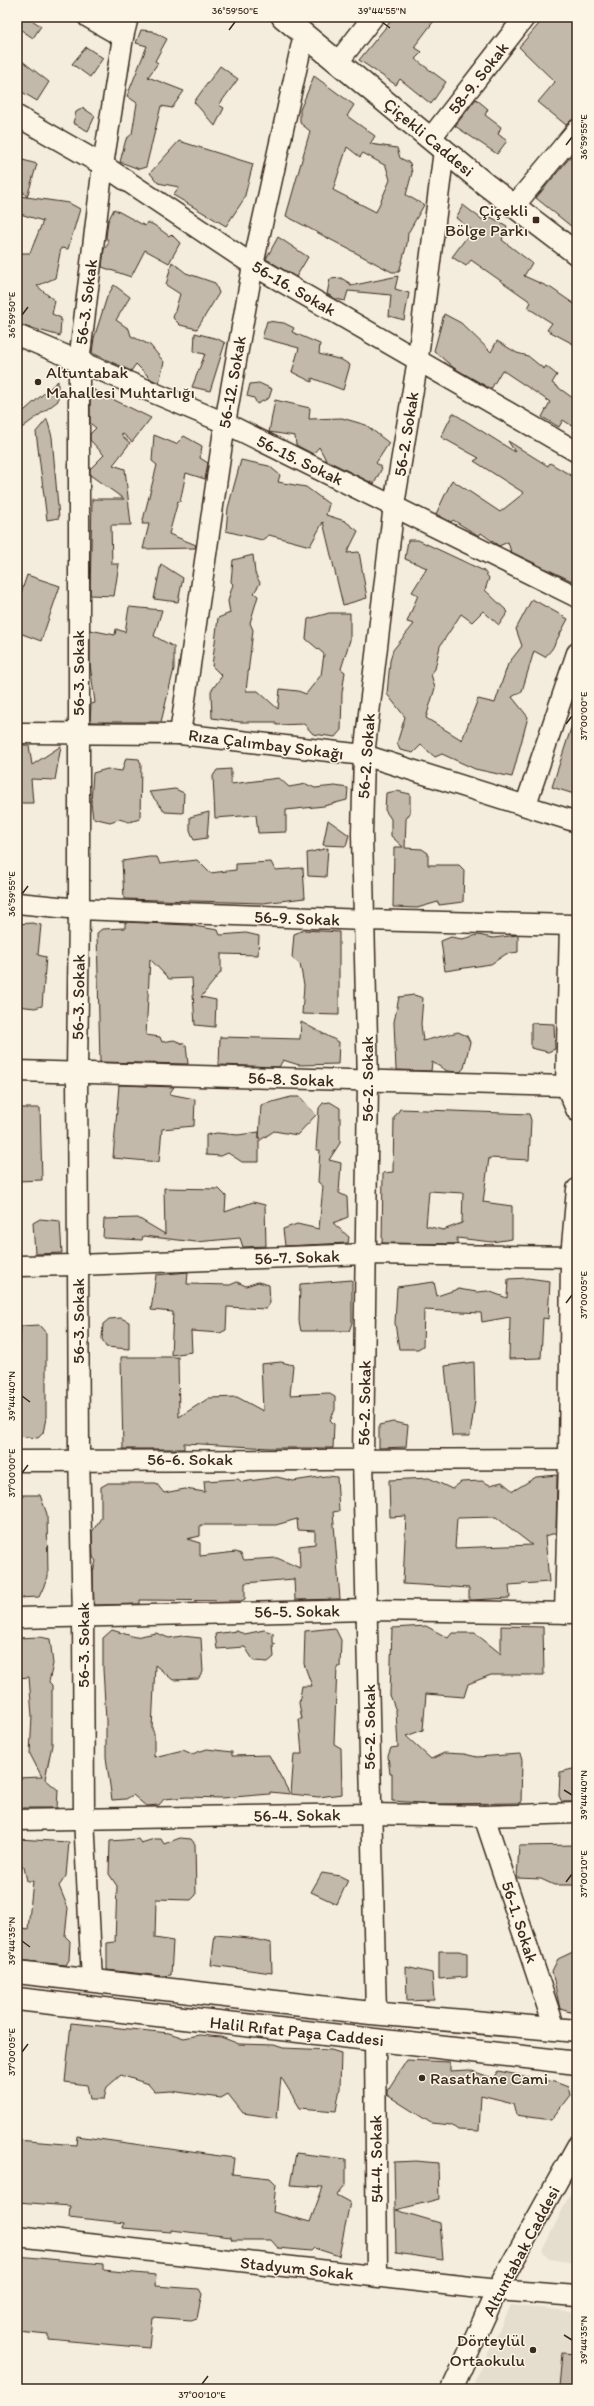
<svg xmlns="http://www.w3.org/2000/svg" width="594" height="2406" viewBox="0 0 594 2406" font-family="Itim,sans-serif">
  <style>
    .built { fill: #e5ddce }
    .building { fill: #c3b9aa; stroke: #3b2a1e; fill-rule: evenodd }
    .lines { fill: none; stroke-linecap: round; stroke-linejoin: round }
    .street-casing { stroke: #3b2a1e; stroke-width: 23 }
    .secondary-casing { stroke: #3b2a1e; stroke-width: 25 }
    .street { stroke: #fcf5e5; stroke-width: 20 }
    .secondary { stroke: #fcf5e5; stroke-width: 22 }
    .ticks { fill: none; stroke: #3b2a1e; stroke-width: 1.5 }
    .poi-dot { fill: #3b2a1e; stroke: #fcf5e5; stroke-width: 1.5 }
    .labels { text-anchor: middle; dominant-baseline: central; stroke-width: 3; stroke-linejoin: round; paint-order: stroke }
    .street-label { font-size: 17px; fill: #3b2a1e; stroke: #fcf5e5 }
    .poi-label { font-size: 17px; fill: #3b2a1e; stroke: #fcf5e5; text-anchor: end }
    .neatline { fill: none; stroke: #3b2a1e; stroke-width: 1.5 }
    .ticks-label { font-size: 10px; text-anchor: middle; fill: #3b2a1e }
  </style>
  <rect width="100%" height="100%" fill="#f4eddd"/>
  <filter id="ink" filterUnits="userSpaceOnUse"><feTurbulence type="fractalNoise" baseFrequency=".025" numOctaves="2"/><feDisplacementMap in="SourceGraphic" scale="8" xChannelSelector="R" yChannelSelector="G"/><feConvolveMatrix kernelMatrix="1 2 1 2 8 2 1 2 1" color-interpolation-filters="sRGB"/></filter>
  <g filter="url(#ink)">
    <g class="built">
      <path d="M577,2180V2263L549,2259L542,2251Z"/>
      <path d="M511,2305L577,2312V2389H471Z"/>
    </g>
    <g class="building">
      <path d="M17,17H27L41,26L33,38L17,27Z"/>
      <path d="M394,17H437L414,47L422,52L415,59L446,82L431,104L400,79L396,85L359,60Z"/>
      <path d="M545,17H577V119H573L566,125L538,102L555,82L519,47Z"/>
      <path d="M141,30L152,31L167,39L155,61L158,63L148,77L184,91L172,108L161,106L146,167L139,169L120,162L126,139L132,134L137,103L127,96L147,46L136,43Z"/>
      <path d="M86,47L103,58L90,77L72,64Z"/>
      <path d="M17,57L49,82L37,101L17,89Z"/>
      <path d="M220,66L238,79L219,105L224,108L215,126L194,102Z"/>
      <path d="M314,76L354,105L347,116L375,136L370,144L397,148L400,158L410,163L412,173L406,195L424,205L408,233L407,244L399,272H392L286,216L310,131L300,123V110ZM347,147L360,157L363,153L386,166L390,180L376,212L333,190Z"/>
      <path d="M476,99L488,109L485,115L501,127L498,134L507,141L497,154L455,126Z"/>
      <path d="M83,108L95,116L88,131L73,123L76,112Z"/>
      <path d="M179,141L253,164L244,199L226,226L173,195L179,187L158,183L150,173Z"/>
      <path d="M577,149V231L536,198Z"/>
      <path d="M23,160L37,164L27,197L17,183L19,168Z"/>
      <path d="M19,196L69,203L80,209L68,249L61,248L55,278L37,286L55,301L52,314L61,318L60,336L17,324V253H30L43,221L17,213Z"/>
      <path d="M463,205L484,221L487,215L507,226L502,240L532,263L524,276L551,288L577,306V346L547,330L552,323L528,308L531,302L471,260L466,266L452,257L472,230L456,218Z"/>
      <path d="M114,209L145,226L147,222L154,225L169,236L171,234L180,243L169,263L145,250L131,277L102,267L104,249L109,243L106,237L108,221Z"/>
      <path d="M278,237L308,257L296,277L266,259Z"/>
      <path d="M172,262L186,273L215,283L219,293L197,329L180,325L173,318L180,294L166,285Z"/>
      <path d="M398,276L395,289L409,293L404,320L389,316L391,295L348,291L345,301L336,299L327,294L330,279L341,278L351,284L350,286Z"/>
      <path d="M114,285L130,297L116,320L129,329L131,336L150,345L164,362L159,383L151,379L136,364L131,371L92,353L94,338L107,297Z"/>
      <path d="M444,314L461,323L491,352L497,341L517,353L528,356L544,369L546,366L557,375L552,383L577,401V429L563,420L559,427L542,417L550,402L502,370L491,389L454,368L434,351Z"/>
      <path d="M267,321L284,323L294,328L292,332L320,344L319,354L342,360L350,365L343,390L312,378V382L292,372L299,348L262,338Z"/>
      <path d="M195,333L218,339L225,343L210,391L192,387L205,354L194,352Z"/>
      <path d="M58,381V401L19,430L17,417Z"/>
      <path d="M259,383L272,389L269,398L257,404L254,398L247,396L250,384Z"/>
      <path d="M90,388L151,418L132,442L122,433V436L130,443L113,465L125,469L131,525H111L112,564H119L114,596L90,595L92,499H124L90,475V469L104,455L90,440V434L96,428L90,423Z"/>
      <path d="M275,400L310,408L309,419L342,418L366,425L389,443L376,463L382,468L374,484L326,460L319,447L313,454L296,445L295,436L269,432Z"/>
      <path d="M453,413L515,452L508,441L548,466L550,463L577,479V570L572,581L511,552L508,542L499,546L481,533L479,536L453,520L451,522L436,514L452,480L500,512L524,493L474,461L479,458L441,437Z"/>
      <path d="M47,419L52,437L59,518L47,520L36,432Z"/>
      <path d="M154,435L176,444L184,436L202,446L200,458L208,463L205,479L186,473L180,502L178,501L169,534L196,545L195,548L143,549L149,524H142L157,465L152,461Z"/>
      <path d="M241,460L269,466L280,475L278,482L306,487L329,504L326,515L345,521L358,531L347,553L359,552L367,598L343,605L323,522L310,546L269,535L262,540L226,531L228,508Z"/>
      <path d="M408,540H418L484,571L489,578L485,590L508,612L499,625L483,611L472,622L461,614L440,646L435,669L431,674L435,688L426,718L462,740L478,699L495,703L508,664L522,646L516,629L532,599L568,619L552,649L545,657L534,651L522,691L512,697L528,717L512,777L475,769L442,754L435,757L421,745L413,753L400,750L397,743L405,717L387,694L390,661L393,650L414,624L407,622L418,595L412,592L427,568L405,559Z"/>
      <path d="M253,555L255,573L260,583L254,593L258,596L250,623L253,630L246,691H258L278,709L280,689L298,691L306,694L321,675L324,654L306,639L308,619L329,613H350V640L341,669L345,672L342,693L341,730L335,737L313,734L304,724L276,725V722H240L212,718L211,691L222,676L212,666L218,618L230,613L228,601L233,584L231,582L233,560Z"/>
      <path d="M161,564L183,578L178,602L154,599Z"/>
      <path d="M27,575L60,586L41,641L17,632V605Z"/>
      <path d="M129,607L162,610L154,636L174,647V669L161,722H90L91,704L95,703L90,664V630L115,635L116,629L125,632Z"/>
      <path d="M574,719H577V795L552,787Z"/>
      <path d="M21,745H29L32,765L61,746L55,780L31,779L33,803H17V775Z"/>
      <path d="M126,758L139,759L141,764L140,819L129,822L119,819L110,822L93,818L91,803L93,773L107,769L122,771Z"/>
      <path d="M231,769V784L279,778L289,787L306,784L315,788L335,786L348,788L347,800L324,806L286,810V832L258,833L256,815L215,818L213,776L217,770Z"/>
      <path d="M175,789L184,793L183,813L165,812L149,792Z"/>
      <path d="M397,791L410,794V813L406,819L405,848L422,849L428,853V865H459L464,870L463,902L439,905L438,902L417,908L393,907L394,847H403L391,836V819L385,810L386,793Z"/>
      <path d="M209,812L207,838L194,840L190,830V817Z"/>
      <path d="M328,820L349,835L346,846L323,845Z"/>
      <path d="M328,848L326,877L308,876L307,853Z"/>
      <path d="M149,857H157L160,864L197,860L210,873L236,870V864L271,862L275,870L303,868L305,898L263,903L124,899L122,861Z"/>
      <path d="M125,922L188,925L218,930L220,935L246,933L259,936L258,955L221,954V972L201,997L216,1000L215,1027L195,1025L192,978L169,979L150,959L146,1035L160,1037L162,1042L174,1040L186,1045L188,1064L100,1062L97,933L102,929L125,928Z"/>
      <path d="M32,923L41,925L38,955L46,957L42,1006L35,1008L17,1006V924Z"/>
      <path d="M304,930L339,932V1015L302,1014L304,985L300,964L292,958L294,934Z"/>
      <path d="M478,935L493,938L518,935V952L506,954L491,964L445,971L441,941L451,937L462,939Z"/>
      <path d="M414,995L423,998L421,1024L423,1041L458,1032L467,1036L470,1042L464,1068L460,1072L447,1071L432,1062L431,1071L396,1070L394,1022L399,997Z"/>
      <path d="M301,1022L339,1042L338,1064L299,1065L283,1060L279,1067L219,1065L220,1037L300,1039Z"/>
      <path d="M531,1023L554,1024L555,1049L548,1052L531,1048Z"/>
      <path d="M119,1085L174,1087L169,1094L195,1099L194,1126L162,1129L159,1162L113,1158Z"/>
      <path d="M291,1097H300L316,1115L297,1135L274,1131L259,1141V1162H242L228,1153L221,1156L206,1155V1135L217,1133L238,1135L259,1132V1139L261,1105Z"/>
      <path d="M330,1102L340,1108V1143L329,1160L341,1163L339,1193L347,1197L348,1217L333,1223L349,1237L348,1243L285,1246L283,1229L297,1224L319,1229L323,1186L318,1182L320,1150H316L319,1108L323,1103Z"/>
      <path d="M17,1108H40L42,1180L17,1181Z"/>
      <path d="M400,1109L529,1114L531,1120L529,1160L489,1158L483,1202L512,1206V1239L492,1242L457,1238V1244L382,1243L383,1173L393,1172L394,1118ZM429,1191L463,1193L462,1223L443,1230L426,1226Z"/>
      <path d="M164,1188L219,1189L226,1196L225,1212L253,1202L265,1205L266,1246L243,1247L240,1238L196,1242L143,1236L142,1240L103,1238L104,1219L138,1218L165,1234Z"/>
      <path d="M40,1219L60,1221L62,1253L35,1254L33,1223Z"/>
      <path d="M188,1272L187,1284L230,1285L237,1282L246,1286L258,1282L269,1285L270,1303L266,1309L227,1307L226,1330L220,1333L191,1331L192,1352L171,1355L173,1312L151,1310L156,1275Z"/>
      <path d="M528,1278L550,1281L548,1319L543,1318L541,1358L509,1359L510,1317L482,1322L481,1313L424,1310L423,1346L418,1349H399L395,1323L397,1287L434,1282L437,1296L458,1289L477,1292L488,1291L507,1298L508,1279Z"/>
      <path d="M352,1280V1323L349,1331H301L299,1321L300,1284Z"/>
      <path d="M121,1318L129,1322V1349L106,1347L102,1339L103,1324L109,1319Z"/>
      <path d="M39,1325L46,1333V1418L43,1433L38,1438L17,1436V1341H20L21,1326Z"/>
      <path d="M121,1357H178L179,1417L209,1398L237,1397L263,1411L261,1364L281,1362L293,1365L290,1395L328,1393L335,1397V1410L330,1420L334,1424L333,1448H270L184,1443V1449H123Z"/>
      <path d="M474,1362L475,1400L470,1436H452L445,1366Z"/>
      <path d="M393,1422L408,1425L406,1447L379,1448V1425Z"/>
      <path d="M557,1475L556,1533L545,1536L549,1582L509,1585L510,1598L472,1600H469V1588L403,1584L406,1516L390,1517L389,1480L429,1478L452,1489L461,1482L482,1481L490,1485L502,1482L513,1491L536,1477ZM496,1517L532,1545L455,1548L457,1518Z"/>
      <path d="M326,1476L337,1477L339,1511L333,1512L340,1599L295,1600L294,1579L245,1583V1599L241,1601L140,1600V1604L94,1605L93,1572L96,1561L93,1557L92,1532L101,1518V1487L108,1483H156L164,1493L185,1489L205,1492L204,1481L238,1479L242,1482L277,1477L293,1481ZM297,1519L298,1530L315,1531V1544L299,1546L300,1568L277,1558L244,1560L241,1554L236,1552L200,1556V1543L187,1539L200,1536V1525H276Z"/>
      <path d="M17,1495H40L47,1514L48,1577L39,1597L17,1598Z"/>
      <path d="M426,1626L448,1638L452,1633H475L501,1654V1626L543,1627L544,1675H491L468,1684L464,1697L426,1694L423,1730L406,1736L431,1759L444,1753L464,1754L477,1757L520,1754L522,1760L521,1802L519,1803L436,1804L392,1801V1774H390L388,1756L391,1748L398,1747L396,1711L390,1695L392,1628Z"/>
      <path d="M335,1628L341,1640L340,1667H337L334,1744L341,1748L342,1794L319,1797L291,1794L294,1754H302L299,1719H302L299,1703L302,1686H312L304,1664L305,1631Z"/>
      <path d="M112,1630L135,1637L156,1633L169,1638L182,1636L201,1638L203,1672L198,1679L173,1680L155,1665L152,1729L154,1733V1757L183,1750L192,1754L207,1749L232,1752V1756L269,1755L290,1794L270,1792V1794L222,1798L187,1797L164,1799L159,1805L146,1806L133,1795L126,1799L112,1800L106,1757V1720L103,1669V1638Z"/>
      <path d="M264,1630L273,1633V1643L276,1644L273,1645L274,1657L268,1662L254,1661L245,1647L217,1649L215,1634L236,1631L245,1634Z"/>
      <path d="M40,1637L50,1639L53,1664L49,1682L52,1685V1745L45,1779L58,1790L57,1808H17V1778L42,1777L30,1754L32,1716L29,1677L17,1678V1638Z"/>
      <path d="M577,1768V1802H562L559,1796L560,1772Z"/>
      <path d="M180,1838L191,1839L195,1844L196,1895L191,1900L156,1899L155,1938L173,1941L171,1975L162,1976L107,1970V1943L115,1942L117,1886L109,1874L110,1841L138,1839L141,1843L154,1839H161L164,1844Z"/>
      <path d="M17,1839L69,1842L66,1876L59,1886L68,1908L65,1936L70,1941L69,1960L66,1965L17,1960V1927L28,1929L33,1881H27L24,1867L17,1866Z"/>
      <path d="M577,1845V1885H554L541,1879L517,1878L519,1846Z"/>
      <path d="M322,1873L340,1876L348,1880L337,1904L311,1892Z"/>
      <path d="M215,1935L249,1938L271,1943L272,1973L211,1965Z"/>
      <path d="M577,1950V2014L560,2009L552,1971L558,1959Z"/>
      <path d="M439,1951H459L467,1953V1977L439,1979Z"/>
      <path d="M406,1967L432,1973L434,2000L407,2001Z"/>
      <path d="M71,2023L169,2033L184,2038L199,2035L221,2037L239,2044L274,2045L283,2048L331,2050L341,2053L340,2088L336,2111L300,2108L281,2077L277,2118L243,2113L228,2094L221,2098L171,2091L155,2092L148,2084L121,2075L107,2087L104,2099H90L87,2085L65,2082Z"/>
      <path d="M407,2060L450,2062V2071L469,2070L493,2078L498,2071L555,2082L568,2087L570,2095L551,2120L516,2115L513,2103L481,2095L479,2131L458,2130L451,2125L431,2123L387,2095V2091Z"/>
      <path d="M77,2136L234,2158L232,2174L270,2178L276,2184L273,2212L310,2222L323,2187L290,2185L296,2153L346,2159V2184L337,2195L350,2202L339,2256L314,2248L311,2251L278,2248L271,2240H232L231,2237L171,2230V2232L123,2228L124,2223L69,2217L70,2206L17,2202V2140L76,2145Z"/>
      <path d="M416,2161L438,2163L439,2199L396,2210L440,2223L443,2260L396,2253L394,2162Z"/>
      <path d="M17,2256L103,2264V2270L156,2275L155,2286L199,2289L202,2294L197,2318L191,2320L152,2317L149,2348L48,2339V2334L17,2331Z"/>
      <path d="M562,2353L577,2354V2389H559Z"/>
    </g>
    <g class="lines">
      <defs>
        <g id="street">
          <path d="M88,17L123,37"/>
          <path d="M338,62L373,17"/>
          <path d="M17,116L103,165L253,265L577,452"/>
          <path d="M430,139L525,17"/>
          <path d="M514,206L577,130"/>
          <path d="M17,335L225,423L577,597"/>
          <path d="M17,733L180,734L364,755L577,822"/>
          <path d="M180,734L225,423L253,265L304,34"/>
          <path d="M526,804L577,653"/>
          <path d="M17,903L79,909L364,920L572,925L577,928"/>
          <path d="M570,926L566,1086L577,1111"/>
          <path d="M17,1071L566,1086"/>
          <path d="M17,1266L78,1265L366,1254L577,1257"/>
          <path d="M17,1461L577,1459"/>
          <path d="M565,1613L569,1459L571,1257L577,1189"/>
          <path d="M17,1618L368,1610L577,1613"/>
          <path d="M484,1816L555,2029"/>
          <path d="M17,1820L370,1814L484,1816L577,1813"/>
          <path d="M92,1981L84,1817L83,1616L79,1453L77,1072L79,909V362L103,165L123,37L128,17"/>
          <path d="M376,2014L363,1458L368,1082L362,834L364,755L394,505L417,365L444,150"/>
          <path d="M375,2040L377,2277"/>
          <path d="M17,2236L497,2290L577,2296"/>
          <path d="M452,2389L497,2290L577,2146"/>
        </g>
        <g id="secondary">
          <path d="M283,17L485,184L577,254"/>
          <path d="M17,1972L371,2013L577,2031"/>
          <path d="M17,1999L577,2063"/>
        </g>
      </defs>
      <use href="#street" class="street-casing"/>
      <use href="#secondary" class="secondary-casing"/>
      <use href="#street" class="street"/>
      <use href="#secondary" class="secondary"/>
    </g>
  </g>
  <path class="ticks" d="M382,22L390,28M229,30L235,22M566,145L572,137M22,315L28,307M566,724L572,716M22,894L28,886M566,1303L572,1295M22,1396L30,1402M22,1473L28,1465M564,1790L572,1795M566,1882L572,1874M22,1941L30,1947M22,2052L28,2044M564,2335L572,2340M202,2384L208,2376"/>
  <g class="poi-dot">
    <rect x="532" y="216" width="8" height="8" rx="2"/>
    <circle cx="38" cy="382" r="4"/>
    <circle cx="422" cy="2078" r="4"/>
    <circle cx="533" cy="2350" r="4"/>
  </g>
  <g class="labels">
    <g class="street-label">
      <text transform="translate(478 78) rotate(-52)">58-9. Sokak</text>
      <text transform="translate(429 137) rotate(40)">Çiçekli Caddesi</text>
      <text transform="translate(294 288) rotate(30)">56-16. Sokak</text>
      <text transform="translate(86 302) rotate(-83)">56-3. Sokak</text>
      <text transform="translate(232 382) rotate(-80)">56-12. Sokak</text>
      <text transform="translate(406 434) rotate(-81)">56-2. Sokak</text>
      <text transform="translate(300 460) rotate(26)">56-15. Sokak</text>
      <text transform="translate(78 673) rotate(-90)">56-3. Sokak</text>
      <text transform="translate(266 744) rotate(7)">Rıza Çalımbay Sokağı</text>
      <text transform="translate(366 756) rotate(-86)">56-2. Sokak</text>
      <text transform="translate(297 918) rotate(2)">56-9. Sokak</text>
      <text transform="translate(78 997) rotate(-89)">56-3. Sokak</text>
      <text transform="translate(291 1079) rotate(2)">56-8. Sokak</text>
      <text transform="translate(367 1079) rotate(-90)">56-2. Sokak</text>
      <text transform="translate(297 1257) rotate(-2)">56-7. Sokak</text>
      <text transform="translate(78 1321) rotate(-90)">56-3. Sokak</text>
      <text transform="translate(364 1403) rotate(-89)">56-2. Sokak</text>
      <text x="190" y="1459">56-6. Sokak</text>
      <text transform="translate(297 1611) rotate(-1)">56-5. Sokak</text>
      <text transform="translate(83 1645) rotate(-90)">56-3. Sokak</text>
      <text transform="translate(369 1727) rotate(-90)">56-2. Sokak</text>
      <text transform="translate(297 1815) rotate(-1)">56-4. Sokak</text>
      <text transform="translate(520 1922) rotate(72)">56-1. Sokak</text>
      <text transform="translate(297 2031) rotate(6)">Halil Rıfat Paşa Caddesi</text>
      <text transform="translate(376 2159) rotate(-91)">54-4. Sokak</text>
      <text transform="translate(521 2251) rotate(-62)">Altuntabak Caddesi</text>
      <text transform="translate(297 2268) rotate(6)">Stadyum Sokak</text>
    </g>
    <g class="poi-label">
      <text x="528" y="210">Çiçekli<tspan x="528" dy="20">Bölge Parkı</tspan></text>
      <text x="46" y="372" text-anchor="start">Altuntabak<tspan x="46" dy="20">Mahallesi Muhtarlığı</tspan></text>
      <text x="430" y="2078" text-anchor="start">Rasathane Cami</text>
      <text x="525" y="2340">Dörteylül<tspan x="525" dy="20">Ortaokulu</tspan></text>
    </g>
  </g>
  <rect width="594" height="2406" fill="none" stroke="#fcf5e5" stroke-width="44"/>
  <rect x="22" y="22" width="550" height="2362" class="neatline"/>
  <g class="ticks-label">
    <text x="235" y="14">36°59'50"E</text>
    <text x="382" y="14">39°44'55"N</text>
    <text transform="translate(583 137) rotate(-90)" y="4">36°59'55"E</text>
    <text transform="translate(11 315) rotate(-90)" y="4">36°59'50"E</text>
    <text transform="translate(583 716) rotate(-90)" y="4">37°00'00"E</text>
    <text transform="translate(11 894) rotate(-90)" y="4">36°59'55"E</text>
    <text transform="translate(583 1295) rotate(-90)" y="4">37°00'05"E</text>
    <text transform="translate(11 1396) rotate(-90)" y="4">39°44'40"N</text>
    <text transform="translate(11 1473) rotate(-90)" y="4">37°00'00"E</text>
    <text transform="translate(583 1795) rotate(-90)" y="4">39°44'40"N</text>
    <text transform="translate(583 1874) rotate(-90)" y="4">37°00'10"E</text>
    <text transform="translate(11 1941) rotate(-90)" y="4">39°44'35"N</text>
    <text transform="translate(11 2052) rotate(-90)" y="4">37°00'05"E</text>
    <text transform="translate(583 2340) rotate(-90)" y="4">39°44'35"N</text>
    <text x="202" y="2398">37°00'10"E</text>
  </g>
</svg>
